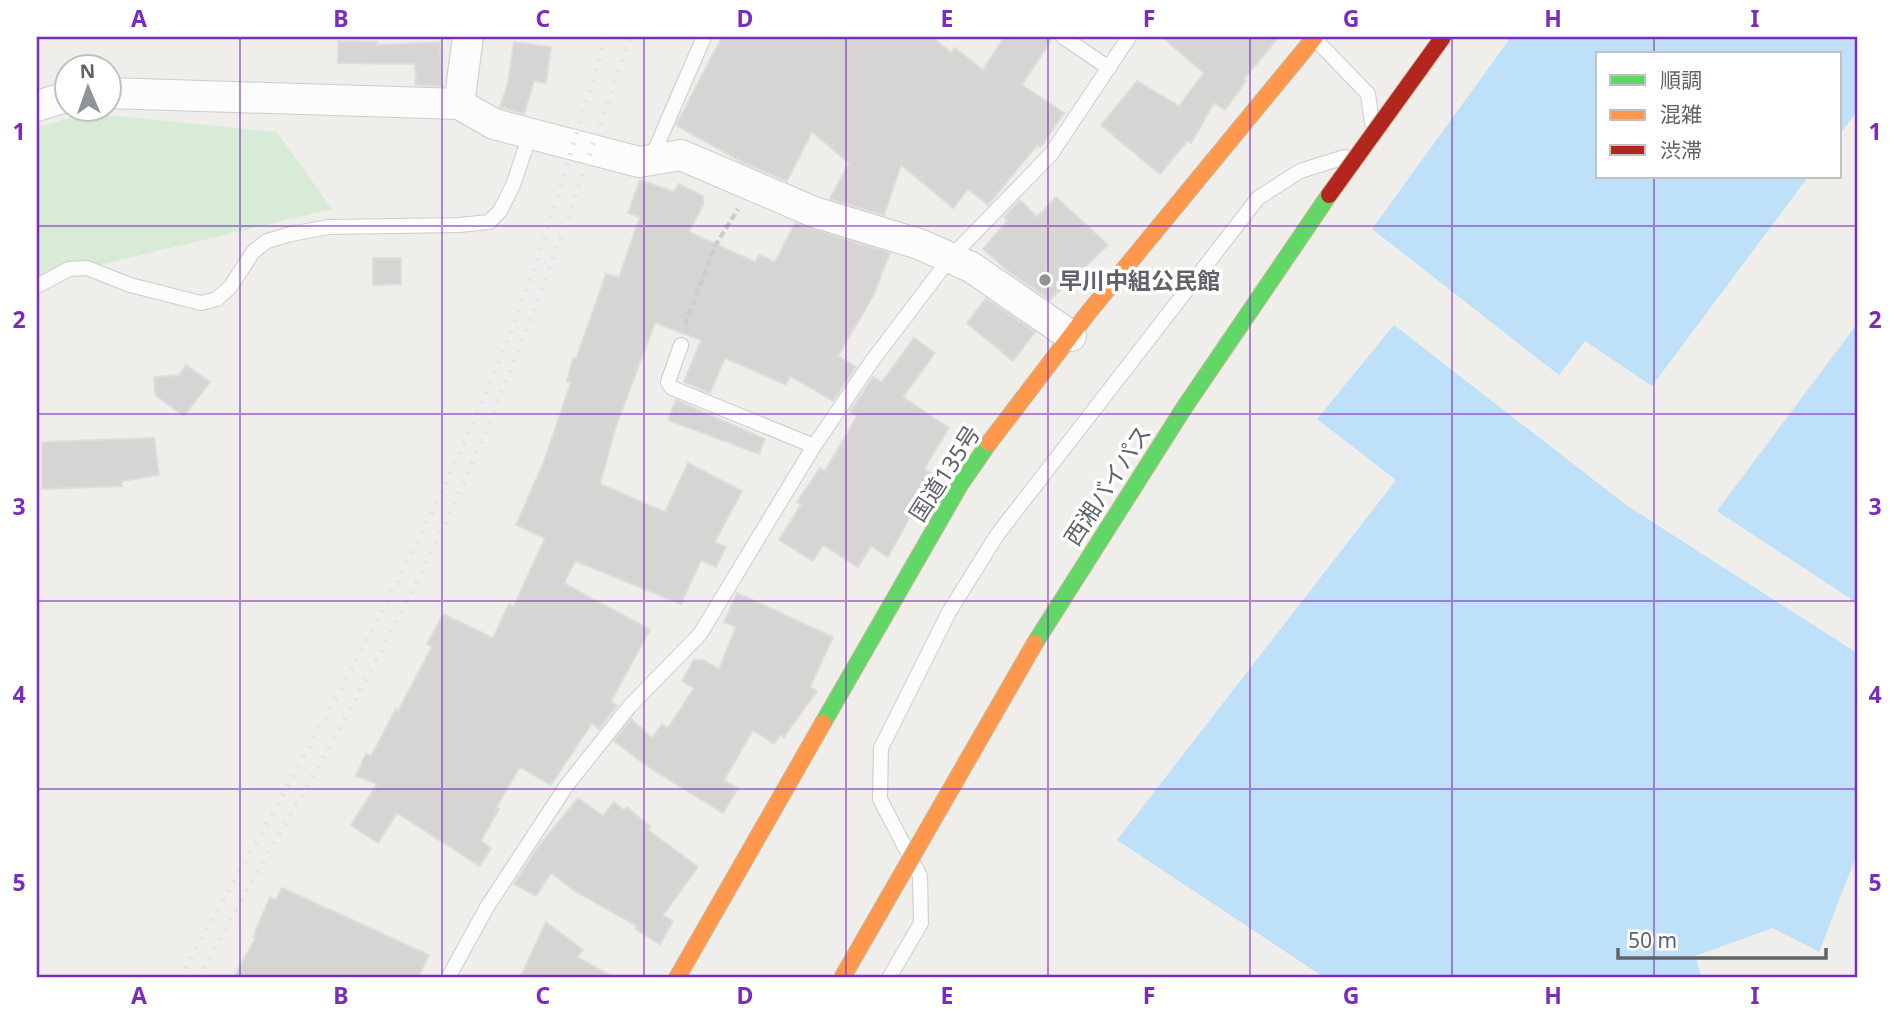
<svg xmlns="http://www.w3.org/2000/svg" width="1894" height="1015" viewBox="0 0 1894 1015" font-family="'Noto Sans','Noto Sans JP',sans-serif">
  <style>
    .green { fill: #d8ebd6 }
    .water { fill: #bfe0f9 }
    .building { fill: #d6d5d3; stroke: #deddd9; stroke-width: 2 }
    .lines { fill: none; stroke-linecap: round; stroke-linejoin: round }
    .lane-casing { stroke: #cbcccc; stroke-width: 16 }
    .street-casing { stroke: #cbcccc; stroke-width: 32 }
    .fast-casing { stroke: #c8b996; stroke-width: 18 }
    .slow-casing { stroke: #c8b996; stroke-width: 18 }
    .path { stroke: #cacfcc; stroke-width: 4.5; stroke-dasharray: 7 3.5; stroke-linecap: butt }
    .lane { stroke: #fdfcfc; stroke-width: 14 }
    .street { stroke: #fdfcfc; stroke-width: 30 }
    .fast { stroke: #63d668; stroke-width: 16 }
    .slow { stroke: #ff974d; stroke-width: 16 }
    .rail { stroke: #e4e4e4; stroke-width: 5; stroke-dasharray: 2 9; stroke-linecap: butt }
    .fast-bridge-casing { stroke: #c8b996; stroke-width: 18; stroke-linecap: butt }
    .slow-bridge-casing { stroke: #c8b996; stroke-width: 18; stroke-linecap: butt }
    .jam-bridge-casing { stroke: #c8b996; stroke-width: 18; stroke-linecap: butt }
    .fast-bridge { stroke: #63d668; stroke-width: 16 }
    .slow-bridge { stroke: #ff974d; stroke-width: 16 }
    .jam-bridge { stroke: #b3261e; stroke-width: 16 }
    .grid { fill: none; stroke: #7b2cbf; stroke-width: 2; stroke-opacity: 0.55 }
    .poi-dot { fill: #919496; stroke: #fff; stroke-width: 2.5 }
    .labels { text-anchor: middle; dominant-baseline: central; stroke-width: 7; stroke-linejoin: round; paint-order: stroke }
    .poi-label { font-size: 23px; font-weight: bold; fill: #5f6368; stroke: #fff; text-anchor: start }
    .street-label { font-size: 23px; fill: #5f6368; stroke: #fff }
    .neatline { fill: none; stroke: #7b2cbf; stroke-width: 2.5 }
    .grid-label { font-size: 23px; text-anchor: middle; font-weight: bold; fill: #7b2cbf }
  </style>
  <rect width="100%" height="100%" fill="#efeeea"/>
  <path class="green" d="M88,113L277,132L332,209L37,280V127Z"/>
  <g class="water">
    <path d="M1511,37H1857V111L1840,134V54H1598V177H1808L1652,386L1585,341L1559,375L1372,229Z"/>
    <path d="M1857,324V603L1717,511Z"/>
    <path d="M1394,325L1626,505L1857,653V854L1819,952L1773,928L1695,956L1702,978H1325L1117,840L1396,480L1317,419Z"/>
  </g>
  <g class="building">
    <path d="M722,37H933L951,53L955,48L983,70L1004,37H1053L1022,85L1064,113L1041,147L1037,145L988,205L968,189L953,208L901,165L884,215L830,199L849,163L812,132L787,181L744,163L676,125Z"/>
    <path d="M1162,37H1279L1244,79L1246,81L1225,110L1214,103L1191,143L1187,141L1160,174L1101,125L1137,81L1179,106L1204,73Z"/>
    <path d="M338,41L377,42V45L440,42L442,86L416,85L415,64L338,63Z"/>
    <path d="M514,42L551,47L546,83L534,81L524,114L500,107L508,83Z"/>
    <path d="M640,180L674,192L679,184L703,196V205L689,232L755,262L759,255L775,262L795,223L890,253L873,296L838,356L856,367L833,401L790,376L786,385L725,358L710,393L684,382L701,340L655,323L616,426L600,484L665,512L688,463L742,491L715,542L726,547L716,567L701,560L681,604L575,561L564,583L650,630L611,701L617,706L599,729L592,723L551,785L520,767L496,808L499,809L481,841L491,848L480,866L397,813L378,843L351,825L377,784L356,776L366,754L371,756L396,709L398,711L432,647L427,644L443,614L493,638L509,604L514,606L545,538L516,525L543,464L571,382L567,381L573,358L576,359L606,274L619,277L640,217L628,213Z"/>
    <path d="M1056,197L1108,245L1050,300L1007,270L983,249L1008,220L1004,217L1020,200L1037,217Z"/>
    <path d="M373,258H401V284L373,285Z"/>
    <path d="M986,298L1035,332L1013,361L967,323Z"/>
    <path d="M914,338L935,353L903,397L949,428L924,469L933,474L888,557L871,546L858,567L823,545L813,561L779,540L801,505L797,502L820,468L825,471L857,416L850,411L873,377L882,382Z"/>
    <path d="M186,365L210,382L184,416L155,395L154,377L179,375Z"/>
    <path d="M676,400L765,439L759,454L668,420Z"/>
    <path d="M154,438L159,475L122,481V486L42,489V442Z"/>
    <path d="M737,593L833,637L810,687L817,691L784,737L781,734L774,744L753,730L724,780L738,788L723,813L647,766L614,741L631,719L652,738L662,724L668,728L694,688L682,681L694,660H703L719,669L736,627L724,622Z"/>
    <path d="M578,798L603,816L614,802L624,810L627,807L651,827L648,830L698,867L663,915L673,921L660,944L635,929L637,926L573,890L551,873L536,896L514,884L538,847Z"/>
    <path d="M282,888L429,955L418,978H233L256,938L253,937L270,897L276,900Z"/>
    <path d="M546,922L583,950L577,957L615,978H520Z"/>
  </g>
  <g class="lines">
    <defs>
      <g id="lane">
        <path d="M1063,37L1109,68"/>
        <path d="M1315,39L1368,94L1372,123"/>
        <path d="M651,159L704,37"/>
        <path d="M37,286L69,269L87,268L130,285L201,303L217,299L231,286L253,252L267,241L291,234L329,227L459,225L489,222L500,211L513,185L531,132"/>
        <path d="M681,345L668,382L672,388L814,446"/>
        <path d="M448,978L487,907L567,785L629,707L700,634L814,446L872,361L950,258L1051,154L1129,37"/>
        <path d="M889,978L921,923L920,876L880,799L881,748L949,612L997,535L1258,198L1300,171L1345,157"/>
      </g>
      <g id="street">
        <path d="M108,93L459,104L494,124L639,162L681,155L814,212L919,244L971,267L1071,336"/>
        <path d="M459,104L468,37"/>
        <path d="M37,106L66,97"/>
      </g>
      <path id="fast" d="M823,723L960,485L989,443"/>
      <g id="slow">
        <path d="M989,443L1088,313L1315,37"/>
        <path d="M677,978L823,723"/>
      </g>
    </defs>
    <use href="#lane" class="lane-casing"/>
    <use href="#street" class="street-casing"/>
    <use href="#fast" class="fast-casing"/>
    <use href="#slow" class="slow-casing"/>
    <path class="path" d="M685,325L715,246L738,209"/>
    <use href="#lane" class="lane"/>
    <use href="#street" class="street"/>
    <use href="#fast" class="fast"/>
    <use href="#slow" class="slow"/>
    <g class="rail">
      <path d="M180,978C296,769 420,562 508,339C547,240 575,138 606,37"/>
      <path d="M198,978C287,818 384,660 459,493C525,344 578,191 630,37"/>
    </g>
    <defs>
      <path id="fast-bridge" d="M1035,643L1184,408L1329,195"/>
      <path id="slow-bridge" d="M842,978L1035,643"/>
      <path id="jam-bridge" d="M1329,195L1443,37"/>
    </defs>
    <use href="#fast-bridge" class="fast-bridge-casing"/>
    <use href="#slow-bridge" class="slow-bridge-casing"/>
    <use href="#jam-bridge" class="jam-bridge-casing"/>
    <use href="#fast-bridge" class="fast-bridge"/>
    <use href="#slow-bridge" class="slow-bridge"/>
    <use href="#jam-bridge" class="jam-bridge"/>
  </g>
  <path class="grid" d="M240,37V978M442,37V978M644,37V978M846,37V978M1048,37V978M1250,37V978M1452,37V978M1654,37V54M1654,177V978M37,226H1857M37,414H1857M37,601H1857M37,789H1857"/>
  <circle class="poi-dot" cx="1045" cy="280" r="7"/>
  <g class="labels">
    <g class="poi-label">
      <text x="1059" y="280">早川中組公民館</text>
    </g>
    <g class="street-label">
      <text transform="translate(944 473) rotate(-57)">国道135号</text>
      <text transform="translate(1107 485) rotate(-57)">西湘バイパス</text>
    </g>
  </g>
  <rect width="1894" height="1015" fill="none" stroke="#ffffff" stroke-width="77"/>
  <rect x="1596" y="52" width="245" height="126" fill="#ffffff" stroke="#bfc1c3" stroke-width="2"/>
  <rect x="1610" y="75" width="35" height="10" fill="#63d668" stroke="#bfc1c3" stroke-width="2"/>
  <text x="1660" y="88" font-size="21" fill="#5f6368">順調</text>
  <rect x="1610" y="110" width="35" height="10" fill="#ff974d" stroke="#bfc1c3" stroke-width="2"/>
  <text x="1660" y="122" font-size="21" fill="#5f6368">混雑</text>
  <rect x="1610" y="145" width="35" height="10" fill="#b3261e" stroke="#bfc1c3" stroke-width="2"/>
  <text x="1660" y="158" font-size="21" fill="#5f6368">渋滞</text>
  <g transform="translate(88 88) rotate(358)"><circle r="33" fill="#ffffff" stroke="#bfc1c3" stroke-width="2"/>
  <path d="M0-5L12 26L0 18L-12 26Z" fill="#919496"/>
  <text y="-10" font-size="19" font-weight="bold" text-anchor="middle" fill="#5f6368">N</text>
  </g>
  <path d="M1618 948v10h208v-10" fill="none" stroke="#5f6368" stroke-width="3.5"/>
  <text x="1628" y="948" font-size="21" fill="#5f6368" stroke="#ffffff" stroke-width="5" paint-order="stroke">50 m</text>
  <rect x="38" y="38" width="1818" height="938" class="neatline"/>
  <g class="grid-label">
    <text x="139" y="27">A</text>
    <text x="341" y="27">B</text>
    <text x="543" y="27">C</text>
    <text x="745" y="27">D</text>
    <text x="947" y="27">E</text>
    <text x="1149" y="27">F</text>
    <text x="1351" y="27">G</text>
    <text x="1553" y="27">H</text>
    <text x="1755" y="27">I</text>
    <text x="19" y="140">1</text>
    <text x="1875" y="140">1</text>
    <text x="19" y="328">2</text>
    <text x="1875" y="328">2</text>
    <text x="19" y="515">3</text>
    <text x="1875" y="515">3</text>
    <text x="19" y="703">4</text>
    <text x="1875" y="703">4</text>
    <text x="19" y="891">5</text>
    <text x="1875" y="891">5</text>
    <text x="139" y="1004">A</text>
    <text x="341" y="1004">B</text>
    <text x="543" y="1004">C</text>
    <text x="745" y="1004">D</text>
    <text x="947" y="1004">E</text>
    <text x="1149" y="1004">F</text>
    <text x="1351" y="1004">G</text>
    <text x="1553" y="1004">H</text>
    <text x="1755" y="1004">I</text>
  </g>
</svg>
